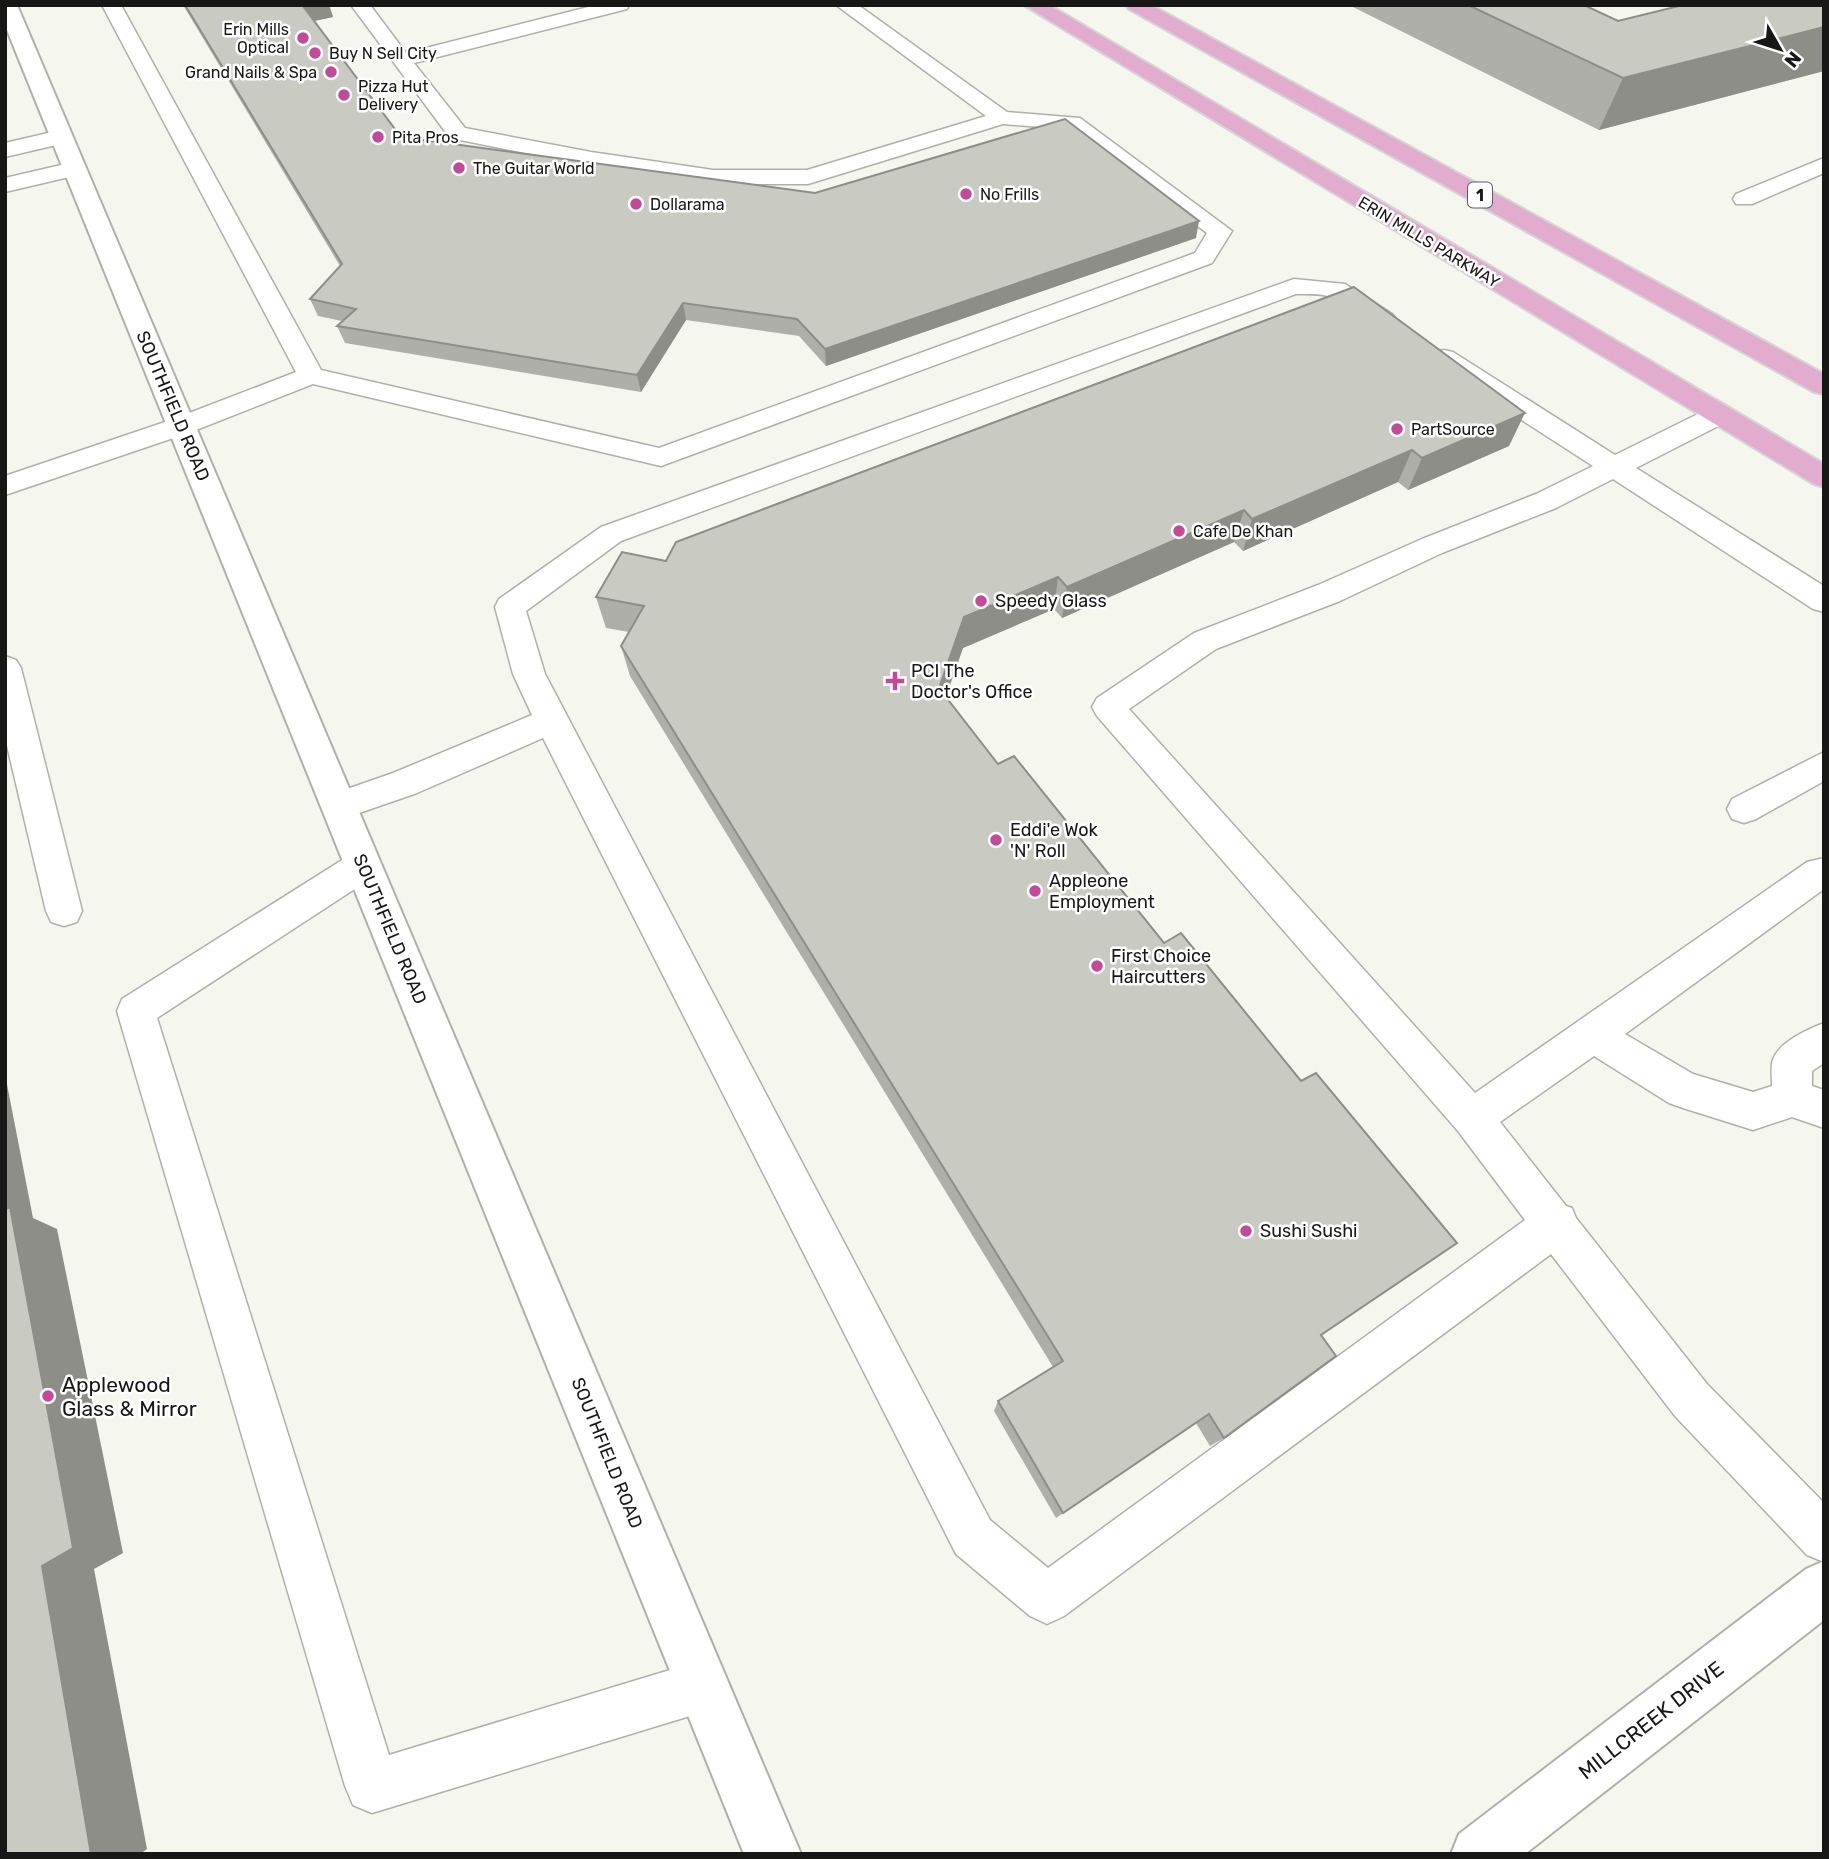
<svg xmlns="http://www.w3.org/2000/svg" width="1829" height="1859" viewBox="0 0 1829 1859" font-family="Rubik,sans-serif">
  <style>
    .lines { fill: none; stroke-linecap: round; stroke-linejoin: round }
    .lane-casing { stroke: #afb1a9; stroke-width: 3 }
    .street-casing { stroke: #afb1a9; stroke-width: 4 }
    .secondary-casing { stroke: #afb1a9; stroke-width: 4 }
    .primary-casing { stroke: #d5d5d5; stroke-width: 4 }
    .lane { fill: #fff; fill-rule: evenodd }
    .street { fill: #fff; fill-rule: evenodd }
    .secondary { fill: #fff; fill-rule: evenodd }
    .primary { fill: #e1accd; fill-rule: evenodd }
    .wall { fill: #adafa8 }
    .shaded-wall { fill: #8d8e88 }
    .building { fill: #c9cbc3; stroke: #8d8e88; stroke-width: 2 }
    .poi-dot { fill: #c4499b; stroke: #fff; stroke-width: 2.5 }
    .labels { text-anchor: middle; dominant-baseline: central; stroke-width: 5; stroke-linejoin: round; paint-order: stroke }
    .far-poi-label { font-size: 16px; fill: #171815; stroke: #fff; text-anchor: start }
    .shield { fill: #fff; stroke: #5d5d5b; stroke-width: 2 }
    .shield-label { font-size: 16px; font-weight: bold; fill: #171815 }
    .far-street-label { font-size: 16px; fill: #171815; stroke: #fff }
    .street-label { font-size: 18px; fill: #171815; stroke: #fff }
    .poi-label { font-size: 18px; fill: #171815; stroke: #fff; text-anchor: start }
    .near-poi-label { font-size: 21px; fill: #171815; stroke: #fff; text-anchor: start }
    .near-street-label { font-size: 21px; fill: #171815; stroke: #fff }
  </style>
  <rect width="100%" height="100%" fill="#f5f6ee"/>
  <g class="lines">
    <defs>
      <g id="lane">
        <path d="M102,5H121L321,370L659,448L1195,253L1207,233L1066,129L1003,124L808,184H713L591,166L450,138L351,5H370L406,53L596,5H629L627,9L414,63L465,128L591,152L713,170H807L986,116L836,5H858L1007,112L1080,118L1232,231L1212,263L661,466L313,384L191,432L5,495V476L171,420L296,372Z"/>
        <path d="M61,130L69,132L72,137L69,142L5,157V143Z"/>
        <path d="M1824,158V173L1752,204H1736L1733,199L1736,194Z"/>
        <path d="M74,162L82,164L85,169L82,174L5,192V178Z"/>
        <path d="M1294,279L1345,284L1392,314L1396,319L1392,324C1367,330 1352,305 1331,297C1321,293 1307,294 1296,294L621,541L526,611L545,674L990,1520L1048,1568L1525,1220L1458,1131L1097,716L1092,707L1097,698L1194,633L1318,585L1422,539L1536,494L1593,466L1435,364L1431,358L1435,352L1444,350L1453,352L1615,455L1708,409L1718,407L1728,409L1731,415L1728,421L1636,468L1824,586V612L1813,609L1613,479L1556,508L1442,553L1340,601L1216,649L1129,709L1475,1093L1807,862L1824,858V889L1625,1034L1693,1074L1753,1092L1772,1086C1772,1079 1771,1070 1772,1063C1776,1043 1806,1030 1824,1023V1063L1812,1071V1086L1824,1090V1128L1792,1117L1753,1130L1683,1108L1669,1103L1594,1056L1500,1122L1566,1206L1572,1208L1576,1218L1707,1384L1824,1503V1562L1807,1555L1675,1416L1551,1254L1064,1616L1047,1624L1030,1616L956,1554L543,738L417,793L339,820L327,816L322,806L327,796L393,773L532,715L513,674L495,607L499,599L601,527Z"/>
        <path d="M5,656L16,660L21,668L82,911L77,922L64,926L51,922L46,911L5,737Z"/>
        <path d="M1824,752V781L1756,819L1744,823L1732,819L1727,809L1732,799Z"/>
        <path d="M363,850L376,855L381,865L376,875L157,1018L389,1755L703,1660L721,1668L729,1686L721,1704L703,1712L372,1813L353,1805L345,1786L117,1011L122,999L350,855Z"/>
      </g>
      <path id="street" d="M5,5H17L801,1854H744L5,25Z"/>
      <path id="secondary" d="M1824,1561V1620L1525,1854H1451L1459,1834L1806,1569Z"/>
      <g id="primary">
        <path d="M1024,5H1049L1824,464V487L1814,484Z"/>
        <path d="M1126,5H1151L1824,374V394L1814,392L1129,9Z"/>
      </g>
    </defs>
    <use href="#lane" class="lane-casing"/>
    <use href="#street" class="street-casing"/>
    <use href="#secondary" class="secondary-casing"/>
    <use href="#primary" class="primary-casing"/>
    <use href="#lane" class="lane"/>
    <use href="#street" class="street"/>
    <use href="#secondary" class="secondary"/>
    <use href="#primary" class="primary"/>
  </g>
  <g class="wall">
    <path d="M183,5H329L333,17L314,21L401,137L815,193L1196,238L826,366L799,336L686,320L641,392L345,343L337,326L342,321L318,316L310,299L340,266Z"/>
    <path d="M1349,5H1584L1618,21L1824,5V71L1599,130Z"/>
    <path d="M1354,287L1509,446L1408,490L1398,482L1243,551L1234,542L1062,618L1054,609L963,648L946,697L998,764L1164,943L1434,1259L1322,1335L1224,1438L1210,1446L1196,1423L1056,1518L994,1411L998,1401L1053,1367L630,676L621,646L629,632L606,628L596,597L666,561Z"/>
  </g>
  <g class="shaded-wall">
    <path d="M307,5H329L333,17L309,22L303,6Z"/>
    <path d="M1824,27V71L1599,130L1623,78Z"/>
    <path d="M1199,221L1196,238L826,366L825,349Z"/>
    <path d="M683,303L686,320L641,392L637,375Z"/>
    <path d="M1525,413L1509,446L1408,490L1422,458Z"/>
    <path d="M1412,450L1398,482L1243,551L1252,519Z"/>
    <path d="M1244,510L1234,542L1062,618L1067,587Z"/>
    <path d="M1058,577L1054,609L963,648L938,718L939,688L964,617Z"/>
    <path d="M5,1074L33,1218L57,1229L123,1553L94,1569L147,1849L140,1854H91L42,1566L5,1225Z"/>
  </g>
  <g class="building">
    <path d="M185,5H307L303,6L401,137L815,193L1065,119L1199,221L825,349L797,319L683,303L637,375L337,326L356,309L310,299L342,264Z"/>
    <path d="M1468,5H1584L1618,21L1683,5H1824V27L1623,78Z"/>
    <path d="M1354,287L1525,413L1422,458L1412,450L1252,519L1244,510L1067,587L1058,577L964,617L939,688L998,764L1014,756L1164,943L1181,933L1301,1081L1316,1073L1457,1243L1321,1335L1336,1356L1224,1438L1209,1414L1063,1513L998,1401L1063,1361L621,646L644,606L596,597L622,552L666,561L676,542Z"/>
    <path d="M10,1207L73,1548L42,1566L91,1854H5V1210Z"/>
  </g>
  <g class="poi-dot">
    <circle cx="303" cy="38" r="7"/>
    <circle cx="315" cy="53" r="7"/>
    <circle cx="331" cy="72" r="7"/>
    <circle cx="344" cy="95" r="7"/>
    <circle cx="378" cy="137" r="7"/>
    <circle cx="459" cy="168" r="7"/>
    <circle cx="966" cy="194" r="7"/>
    <circle cx="636" cy="204" r="7"/>
    <circle cx="1397" cy="429" r="7"/>
    <circle cx="1179" cy="531" r="7"/>
    <circle cx="981" cy="601" r="7"/>
    <path d="M891.5 670.5h7v7h7v7h-7v7h-7v-7h-7v-7h7z"/>
    <circle cx="996" cy="840" r="7"/>
    <circle cx="1035" cy="891" r="7"/>
    <circle cx="1097" cy="966" r="7"/>
    <circle cx="1246" cy="1231" r="7"/>
    <circle cx="48" cy="1396" r="7"/>
  </g>
  <g class="labels">
    <g class="far-poi-label">
      <text x="289" y="29" text-anchor="end">Erin Mills<tspan x="289" dy="18">Optical</tspan></text>
      <text x="329" y="53">Buy N Sell City</text>
      <text x="317" y="72" text-anchor="end">Grand Nails &amp; Spa</text>
      <text x="358" y="86">Pizza Hut<tspan x="358" dy="18">Delivery</tspan></text>
      <text x="392" y="137">Pita Pros</text>
      <text x="473" y="168">The Guitar World</text>
      <text x="980" y="194">No Frills</text>
      <text x="650" y="204">Dollarama</text>
      <text x="1411" y="429">PartSource</text>
      <text x="1193" y="531">Cafe De Khan</text>
    </g>
    <rect class="shield" x="1468" y="182.5" width="24" height="25" rx="5"/>
    <g class="shield-label">
      <text x="1480" y="195">1</text>
    </g>
    <g class="far-street-label">
      <text transform="translate(1429 242) rotate(31)">ERIN MILLS PARKWAY</text>
    </g>
    <g class="street-label">
      <text transform="translate(173 406) rotate(67)">SOUTHFIELD ROAD</text>
      <text transform="translate(390 929) rotate(67)">SOUTHFIELD ROAD</text>
      <text transform="translate(607 1453) rotate(68)">SOUTHFIELD ROAD</text>
    </g>
    <g class="poi-label">
      <text x="995" y="601">Speedy Glass</text>
      <text x="911" y="671">PCI The<tspan x="911" dy="21">Doctor's Office</tspan></text>
      <text x="1010" y="830">Eddi'e Wok<tspan x="1010" dy="21">'N' Roll</tspan></text>
      <text x="1049" y="881">Appleone<tspan x="1049" dy="21">Employment</tspan></text>
      <text x="1111" y="956">First Choice<tspan x="1111" dy="21">Haircutters</tspan></text>
      <text x="1260" y="1231">Sushi Sushi</text>
    </g>
    <g class="near-poi-label">
      <text x="62" y="1384">Applewood<tspan x="62" dy="24">Glass &amp; Mirror</tspan></text>
    </g>
    <g class="near-street-label">
      <text transform="translate(1651 1720) rotate(-38)">MILLCREEK DRIVE</text>
    </g>
  </g>
  <rect width="1829" height="1859" fill="none" stroke="#171815" stroke-width="14"/>
  <g transform="translate(1780 49) rotate(129)" stroke="#ffffff" stroke-width="5" paint-order="stroke">
  <path d="M0-5L12 26L0 18L-12 26Z" fill="#171815"/>
  <text y="-10" font-size="19" font-weight="bold" text-anchor="middle" fill="#171815">N</text>
  </g>
</svg>
